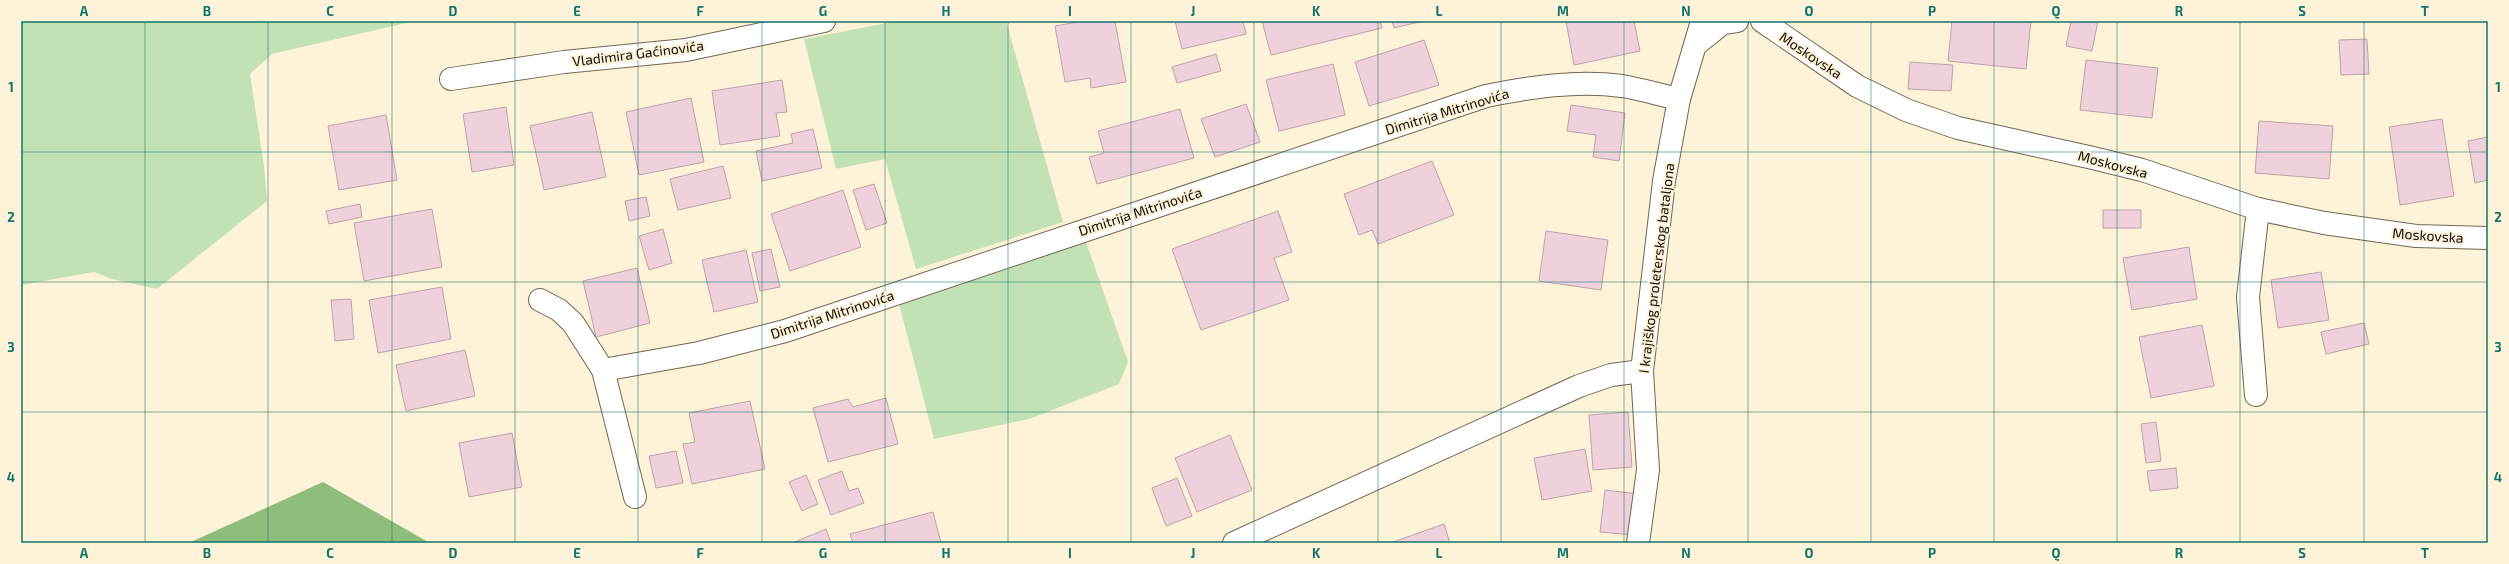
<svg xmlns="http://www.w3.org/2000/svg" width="2509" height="564" viewBox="0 0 2509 564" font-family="'Exo 2',sans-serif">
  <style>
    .green { fill: #c2e2b6 }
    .forest { fill: #8ebd7d }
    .building { fill: #efd1db; stroke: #bea2ac }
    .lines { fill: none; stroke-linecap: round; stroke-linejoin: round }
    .minor-casing { stroke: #726751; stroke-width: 24 }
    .minor { stroke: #fff; stroke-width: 22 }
    .grid { fill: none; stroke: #0f766e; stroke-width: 1; stroke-opacity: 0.55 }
    .labels { text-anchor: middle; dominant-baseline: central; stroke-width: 4; stroke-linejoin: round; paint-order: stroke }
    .street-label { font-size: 14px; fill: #100c05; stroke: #fef2d8 }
    .neatline { fill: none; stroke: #0f766e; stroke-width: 1.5 }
    .grid-label { font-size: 13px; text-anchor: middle; font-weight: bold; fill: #0f766e }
  </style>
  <rect width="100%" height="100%" fill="#fef2d8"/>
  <g class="green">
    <path d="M21,21H415L272,54L250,74L264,166L267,201L157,289L112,279L94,272L21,285Z"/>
    <path d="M898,21H1006L1063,222L916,269L885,159L836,169L804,39Z"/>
    <path d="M1086,242L1128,362L1119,384L1029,419L934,439L899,304Z"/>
  </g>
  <path class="forest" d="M323,482L430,543H191L193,541Z"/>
  <g class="building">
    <path d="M1083,21H1115L1126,82L1091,88L1090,78L1065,82L1055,26Z"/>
    <path d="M1175,21H1243L1246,34L1182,49Z"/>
    <path d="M1262,21H1380L1382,28L1271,55Z"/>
    <path d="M1392,21H1423L1394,28Z"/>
    <path d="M1566,21H1634L1640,51L1574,65Z"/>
    <path d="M1952,21H2031L2026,69L1948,61Z"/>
    <path d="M2071,21H2098L2092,51L2066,46Z"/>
    <path d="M2367,39L2369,74L2341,75L2339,40Z"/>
    <path d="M1424,40L1439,85L1369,106L1355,62Z"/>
    <path d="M1216,54L1221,71L1177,83L1172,67Z"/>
    <path d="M2086,60L2158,68L2152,118L2080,110Z"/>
    <path d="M1910,62L1953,65L1951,91L1908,89Z"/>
    <path d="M1333,64L1345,115L1279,131L1266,80Z"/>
    <path d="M782,80L787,112L776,113L780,136L720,145L712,91Z"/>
    <path d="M691,98L704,162L639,175L626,112Z"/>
    <path d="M1246,104L1260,142L1215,157L1201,119Z"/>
    <path d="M1571,105L1625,113L1619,161L1593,157L1596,135L1567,131Z"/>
    <path d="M506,107L514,165L472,172L463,114Z"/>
    <path d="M1180,109L1194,158L1097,184L1089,157L1104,153L1098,131Z"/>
    <path d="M592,112L606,177L544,190L530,126Z"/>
    <path d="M386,115L397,180L339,190L328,126Z"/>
    <path d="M2442,119L2454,196L2400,205L2389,127Z"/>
    <path d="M2259,121L2333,126L2329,179L2255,173Z"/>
    <path d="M813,129L822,168L762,181L756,151L793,143L791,134Z"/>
    <path d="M2488,137V180L2475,183L2468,141Z"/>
    <path d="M1432,161L1454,215L1378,244L1372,230L1359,235L1344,194Z"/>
    <path d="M723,166L731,198L678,210L670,179Z"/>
    <path d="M874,184L887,223L866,230L853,190Z"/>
    <path d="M843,190L861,247L790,271L771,214Z"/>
    <path d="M646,197L650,216L629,221L625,201Z"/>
    <path d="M360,204L362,217L329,224L326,211Z"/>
    <path d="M432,209L442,267L364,281L354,223Z"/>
    <rect x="2103" y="210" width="38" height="18"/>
    <path d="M1278,211L1292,252L1274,258L1289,300L1201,330L1172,249Z"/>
    <path d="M663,229L672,263L649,270L639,236Z"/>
    <path d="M1546,231L1608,240L1601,290L1539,281Z"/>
    <path d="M2189,247L2197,299L2132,310L2123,258Z"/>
    <path d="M771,249L780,287L760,291L752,253Z"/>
    <path d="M746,250L758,302L714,312L702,260Z"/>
    <path d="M637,268L650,323L596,337L583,281Z"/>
    <path d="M2321,272L2329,320L2278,328L2271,280Z"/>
    <path d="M442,287L451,339L378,353L369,300Z"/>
    <path d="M351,299L354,339L335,341L331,300Z"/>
    <path d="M2364,323L2369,344L2326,354L2321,332Z"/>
    <path d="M2202,325L2214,386L2151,398L2139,337Z"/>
    <path d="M465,350L475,396L406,411L396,365Z"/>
    <path d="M886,398L898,444L828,462L813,408L848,399L853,407Z"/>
    <path d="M750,401L765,469L692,484L683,444L695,442L689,413Z"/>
    <path d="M1628,412L1632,467L1593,470L1589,415Z"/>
    <path d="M2156,422L2161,461L2146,463L2141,424Z"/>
    <path d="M512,433L522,487L469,497L459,443Z"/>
    <path d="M1230,435L1252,490L1197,512L1175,458Z"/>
    <path d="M1585,449L1592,491L1542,500L1534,458Z"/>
    <path d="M676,451L683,483L656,488L649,456Z"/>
    <path d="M2176,468L2178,488L2150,491L2147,471Z"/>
    <path d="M842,471L849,491L858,488L864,503L831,515L818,480Z"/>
    <path d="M806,475L818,504L802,511L789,482Z"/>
    <path d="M1177,478L1192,516L1166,526L1152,488Z"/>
    <path d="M1605,490L1638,494L1633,535L1600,532Z"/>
    <path d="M933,512L941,543H853L850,534Z"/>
    <path d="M1444,524L1450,543H1394L1393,542Z"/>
    <path d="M826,529L831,543H792Z"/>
  </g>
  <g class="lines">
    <defs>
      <g id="minor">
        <path d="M1762,21L1857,86L1906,110L1958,128L2093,158L2142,170L2258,209L2324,223L2416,236L2488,238"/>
        <path d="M1698,43L1723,23L1737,21"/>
        <path d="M451,79L564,62L686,50L824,21"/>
        <path d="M540,300L559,310L573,323L603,370L635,497"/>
        <path d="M603,370L699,353L785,331L1486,96C1531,87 1576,80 1622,86C1641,89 1660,95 1679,99"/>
        <path d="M2256,395L2248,297L2258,209"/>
        <path d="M1234,543L1579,386L1611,375L1642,371"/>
        <path d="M1638,543L1648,470L1642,371L1664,181L1679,99L1702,21"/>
      </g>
    </defs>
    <use href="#minor" class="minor-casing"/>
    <use href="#minor" class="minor"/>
  </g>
  <path class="grid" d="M145,21V543M268,21V543M392,21V543M515,21V543M638,21V543M762,21V543M885,21V543M1008,21V543M1131,21V543M1254,21V543M1378,21V543M1501,21V543M1624,21V543M1748,21V543M1871,21V543M1994,21V543M2117,21V543M2240,21V543M2364,21V543M21,152H2488M21,282H2488M21,412H2488"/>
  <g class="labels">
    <g class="street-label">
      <text transform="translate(638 53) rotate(-7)">Vladimira Gaćinovića</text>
      <text transform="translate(1811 55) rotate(34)">Moskovska</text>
      <text transform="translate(1447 111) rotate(-17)">Dimitrija Mitrinovića</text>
      <text transform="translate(2113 164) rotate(15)">Moskovska</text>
      <text transform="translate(1140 211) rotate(-18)">Dimitrija Mitrinovića</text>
      <text transform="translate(2428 235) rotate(4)">Moskovska</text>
      <text transform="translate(1656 268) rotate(-83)">I krajiškog proleterskog bataljona</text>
      <text transform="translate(832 314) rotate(-18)">Dimitrija Mitrinovića</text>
    </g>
  </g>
  <rect width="2509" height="564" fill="none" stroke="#fef2d8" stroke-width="44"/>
  <rect x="22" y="22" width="2465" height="520" class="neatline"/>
  <g class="grid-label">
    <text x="84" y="16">A</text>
    <text x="207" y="16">B</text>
    <text x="330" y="16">C</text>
    <text x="453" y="16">D</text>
    <text x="577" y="16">E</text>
    <text x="700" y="16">F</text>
    <text x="823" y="16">G</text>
    <text x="946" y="16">H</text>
    <text x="1070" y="16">I</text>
    <text x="1193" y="16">J</text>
    <text x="1316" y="16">K</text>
    <text x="1439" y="16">L</text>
    <text x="1563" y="16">M</text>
    <text x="1686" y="16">N</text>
    <text x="1809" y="16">O</text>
    <text x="1932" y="16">P</text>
    <text x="2056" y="16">Q</text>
    <text x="2179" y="16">R</text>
    <text x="2302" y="16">S</text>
    <text x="2425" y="16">T</text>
    <text x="11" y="92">1</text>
    <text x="2498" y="92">1</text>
    <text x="11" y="222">2</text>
    <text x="2498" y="222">2</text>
    <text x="11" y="352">3</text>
    <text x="2498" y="352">3</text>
    <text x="11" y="482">4</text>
    <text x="2498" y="482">4</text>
    <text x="84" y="558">A</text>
    <text x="207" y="558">B</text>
    <text x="330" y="558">C</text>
    <text x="453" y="558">D</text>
    <text x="577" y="558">E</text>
    <text x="700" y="558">F</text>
    <text x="823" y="558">G</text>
    <text x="946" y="558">H</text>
    <text x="1070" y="558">I</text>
    <text x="1193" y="558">J</text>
    <text x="1316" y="558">K</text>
    <text x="1439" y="558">L</text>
    <text x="1563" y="558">M</text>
    <text x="1686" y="558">N</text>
    <text x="1809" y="558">O</text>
    <text x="1932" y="558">P</text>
    <text x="2056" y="558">Q</text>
    <text x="2179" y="558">R</text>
    <text x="2302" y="558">S</text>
    <text x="2425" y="558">T</text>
  </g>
</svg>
